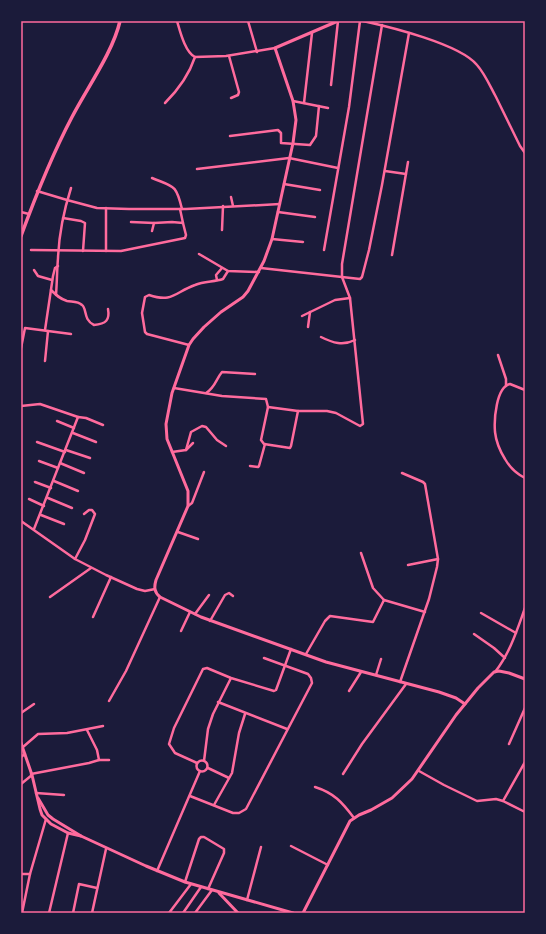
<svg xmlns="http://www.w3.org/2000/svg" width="546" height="934" viewBox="0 0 546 934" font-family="'Golos Text',sans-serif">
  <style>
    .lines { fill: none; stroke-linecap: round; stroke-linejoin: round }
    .minor { stroke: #ff6b9d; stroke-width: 2.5 }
    .tertiary { stroke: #ff6b9d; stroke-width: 3 }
    .secondary { stroke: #ff6b9d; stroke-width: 3.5 }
    .neatline { fill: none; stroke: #ff6b9d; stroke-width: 1.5 }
  </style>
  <rect width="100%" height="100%" fill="#1b1b3a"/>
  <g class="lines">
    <g class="minor">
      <path d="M177,21C180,31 185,52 195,57L226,56L275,48"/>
      <path d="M248,21L257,52"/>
      <path d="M363,21C390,27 460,44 477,65C485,74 490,86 496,97C504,113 512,130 520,146L525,153"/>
      <path d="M229,56L239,92L238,95L231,98"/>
      <path d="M331,85L338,21"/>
      <path d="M293,101L328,108"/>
      <path d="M165,103C178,90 189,75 195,57"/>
      <path d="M304,103L312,33"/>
      <path d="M230,136L278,130L281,133V143L310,145L316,136L319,106"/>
      <path d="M197,169L289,158L338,168"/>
      <path d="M385,171L406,174"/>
      <path d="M152,178C174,187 176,184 182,209"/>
      <path d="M284,184L320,190"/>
      <path d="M37,191L67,200L97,208L129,209H186L280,204"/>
      <path d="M231,197L233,206"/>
      <path d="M106,208V251"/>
      <path d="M21,212L29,214"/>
      <path d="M278,212L315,217"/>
      <path d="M63,218L81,221L85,223L83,251"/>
      <path d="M131,222L154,223"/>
      <path d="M222,230L223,206"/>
      <path d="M152,231L154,223L172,222L183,223L180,209"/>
      <path d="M272,239L303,242"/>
      <path d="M31,250L121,251L185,238L186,235L183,223"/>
      <path d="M324,250L349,107L360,21"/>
      <path d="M199,254L228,271L259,272"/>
      <path d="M392,255L408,162"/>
      <path d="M261,268L360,279L362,277L369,250L382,185L409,33"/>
      <path d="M34,270L38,276L52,280"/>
      <path d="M217,280L216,275L222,268"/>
      <path d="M51,290C56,295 60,299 67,301C72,302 78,301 82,305C87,308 83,320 94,325C106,324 110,320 108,309"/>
      <path d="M56,295C57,282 57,270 58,258C59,234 64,210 71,188"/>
      <path d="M302,316L335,300L350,298"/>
      <path d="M308,327L310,312"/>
      <path d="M45,330L53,276L55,268L58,266"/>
      <path d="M321,337C333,343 343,346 355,340"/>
      <path d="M189,345L147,334L145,332L142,313L145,297L149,295C173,303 175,292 195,285C204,281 214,282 223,279L228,271"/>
      <path d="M21,348L25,328L71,334"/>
      <path d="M498,355L506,379V386"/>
      <path d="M45,361L48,331"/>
      <path d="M174,388L222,396L266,399L268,407L261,440L264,444L290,448L291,446L298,411"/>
      <path d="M525,390L510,384C496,387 494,420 495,432C496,441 500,451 505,459C509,466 517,474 525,478"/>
      <path d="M206,393C215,388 216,379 222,372L255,374"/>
      <path d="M21,406L40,404L78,417"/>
      <path d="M268,407L298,411H327L336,413L360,426L363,424L350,298L342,277V264L382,25"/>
      <path d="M57,421L74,428"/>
      <path d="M73,433L96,442"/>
      <path d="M37,442L65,452"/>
      <path d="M66,450L90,458"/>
      <path d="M186,450L191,432L202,426L206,427L217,440L226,446"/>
      <path d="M172,452L186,450L193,443"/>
      <path d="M39,461L58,468"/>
      <path d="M60,463L84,473"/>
      <path d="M250,466L258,467L259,466L265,444"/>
      <path d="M54,481L78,491"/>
      <path d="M35,482L51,488"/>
      <path d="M48,498L72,508"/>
      <path d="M29,499L44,506"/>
      <path d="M188,506L192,503L204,472"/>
      <path d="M41,515L64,524"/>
      <path d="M21,521L75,559L106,575L137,589L145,591L155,589"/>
      <path d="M34,529L78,417L86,418L103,425"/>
      <path d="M178,532L198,539"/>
      <path d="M361,553L373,588L384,600"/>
      <path d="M75,559L85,540L95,514L92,510H89L84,514"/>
      <path d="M408,565L438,559"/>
      <path d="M50,597L91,568"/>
      <path d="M481,613L516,633"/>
      <path d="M195,614L209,595"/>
      <path d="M93,617L111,577"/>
      <path d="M210,621L225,595L229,593L233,596"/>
      <path d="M181,631L190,612"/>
      <path d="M474,634L494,648L505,658"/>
      <path d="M306,654L325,621L330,616L373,622L384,600L425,612"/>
      <path d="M495,672C510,653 517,630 525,608"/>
      <path d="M376,675L381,659"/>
      <path d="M400,682L429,599L437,567L438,559L425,484L423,482L402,473"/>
      <path d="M349,691L361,672"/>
      <path d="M109,701L126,671L160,597"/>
      <path d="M218,702L287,729"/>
      <path d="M21,713L34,704"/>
      <path d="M87,730L97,750L99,760"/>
      <path d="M509,744L525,708"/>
      <path d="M23,747L38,734L67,733L103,726"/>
      <path d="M21,757L25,754"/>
      <circle cx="202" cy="766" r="5.5"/>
      <path d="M204,761L208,729L213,714L231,678"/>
      <path d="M197,763L175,753L169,744L174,728L203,669L207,668L231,678L274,691L276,690L291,649"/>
      <path d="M208,768L229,778"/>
      <path d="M419,771L444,785L477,801L496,799L503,801L525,812"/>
      <path d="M31,774L89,763L99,760H109"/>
      <path d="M343,774L362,744L406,684"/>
      <path d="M21,784L32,775"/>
      <path d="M315,787C334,793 342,802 354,818"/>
      <path d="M36,793L64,795"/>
      <path d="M190,796L233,813H239L246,809L312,683L311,678L308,674L264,658"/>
      <path d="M503,801L525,762"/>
      <path d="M214,805L232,773L239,733L245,714"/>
      <path d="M291,846L328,865"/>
      <path d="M157,871L200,771"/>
      <path d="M21,874H30"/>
      <path d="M185,882L199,839L201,837H204L224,849V853L208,889"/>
      <path d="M247,900L261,847"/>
      <path d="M22,913L30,874L46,819"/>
      <path d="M49,913L68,833"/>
      <path d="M73,913L79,884L97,888"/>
      <path d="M92,913L106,849"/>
      <path d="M169,913L191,884"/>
      <path d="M183,913L201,887"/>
      <path d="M195,913L212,890"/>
    </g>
    <g class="tertiary">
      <path d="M338,21L275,48L293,101L296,120L293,143L272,239L264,261L248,291L243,297L221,312L204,327L193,339L189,345L172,393L166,424L167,439L188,491V506L156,580C154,587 154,592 160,597L201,617L326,662L439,692L456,698L465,704"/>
      <path d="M21,743L32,775L40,809L42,815L51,824L68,833L81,836L146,866L185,882L293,913"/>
      <path d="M38,798L48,815L53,819L81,836"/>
      <path d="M219,893L238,913"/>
      <path d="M303,913L350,821L359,815L371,810L392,798L412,779L456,715L478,688L494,672L499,671L509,673L525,679"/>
    </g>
    <path class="secondary" d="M21,236C36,195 52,155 72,117C87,88 113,52 120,21"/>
  </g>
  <rect width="546" height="934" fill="none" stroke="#1b1b3a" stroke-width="44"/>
  <rect x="22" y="22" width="502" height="890" class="neatline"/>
</svg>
